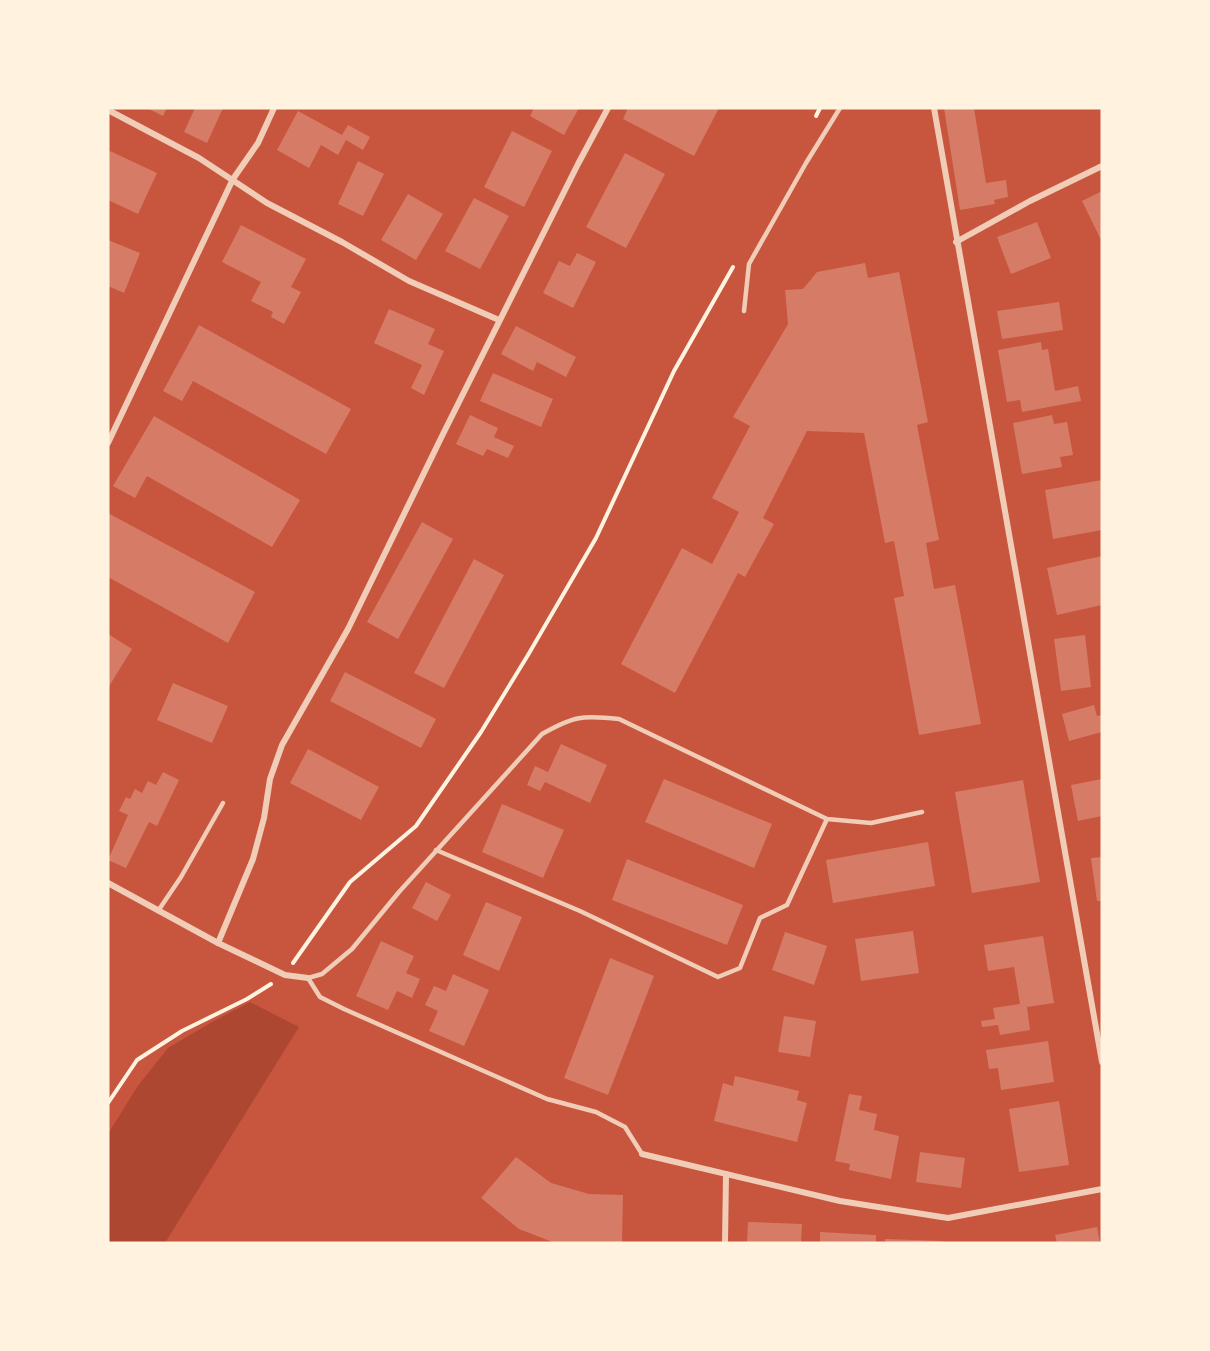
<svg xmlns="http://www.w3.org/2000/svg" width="1210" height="1351" viewBox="0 0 1210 1351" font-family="'Open Sans',sans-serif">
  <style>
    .green { fill: #ae4732 }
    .building { fill: #d67c66 }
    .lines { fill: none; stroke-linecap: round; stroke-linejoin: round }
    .path { stroke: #fff3e0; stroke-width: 4 }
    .service { stroke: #f1ccb7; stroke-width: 4.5 }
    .minor { stroke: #f1ccb7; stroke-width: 6 }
  </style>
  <rect width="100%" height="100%" fill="#c8553d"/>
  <path class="green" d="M250,1002L299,1027L165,1243H108V1134L137,1087L168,1048L212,1022Z"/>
  <g class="building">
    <path d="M147,108H167L163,116Z"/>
    <path d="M195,108H223L207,143L184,132Z"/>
    <path d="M534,108H579L564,135L530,116Z"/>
    <path d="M628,108H719L694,156L623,119Z"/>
    <path d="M944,108H974L986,183L1006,180L1008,197L994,200L995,204L960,210Z"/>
    <path d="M298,111L342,135L348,125L370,137L363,150L346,140L338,155L321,145L309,168L277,150Z"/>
    <path d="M512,131L552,151L524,207L484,187Z"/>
    <path d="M110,151L157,173L138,214L108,200V156Z"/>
    <path d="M625,153L665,174L626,248L586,227Z"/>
    <path d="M358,161L384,174L363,216L338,204Z"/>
    <path d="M1102,191V242L1082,201Z"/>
    <path d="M408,194L443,214L416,260L381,240Z"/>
    <path d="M474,198L509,216L480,269L445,251Z"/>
    <path d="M1037,222L1051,258L1011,274L997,237Z"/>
    <path d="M241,225L306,259L291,287L301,292L284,324L271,317L273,312L251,301L261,282L222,262Z"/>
    <path d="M108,240L140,253L124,293L108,286Z"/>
    <path d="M577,253L596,262L573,308L543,293L559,261L570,266Z"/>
    <path d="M865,263L868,278L899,272L928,422L917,425L939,540L926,543L934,589L955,585L981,724L919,735L894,598L904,596L894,541L885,543L864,433L807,431L763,518L774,524L745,577L738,573L675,693L621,664L682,548L712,564L739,512L712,498L750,426L733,417L788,324L785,290L803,289L817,272Z"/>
    <path d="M1059,302L1063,330L1002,339L997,311Z"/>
    <path d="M389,309L435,329L428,344L444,351L424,395L411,388L422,365L374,343Z"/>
    <path d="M199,325L351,409L326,454L193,381L182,401L163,391Z"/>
    <path d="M516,326L576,357L566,377L537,362L533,371L501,354Z"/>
    <path d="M1041,342L1042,350L1048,349L1055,391L1078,386L1081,401L1022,412L1020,400L1007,402L998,350Z"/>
    <path d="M493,373L553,399L541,427L480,401Z"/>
    <path d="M470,415L498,428L494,437L514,446L508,458L487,449L483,456L456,444Z"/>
    <path d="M1052,415L1054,424L1067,422L1073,455L1060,457L1062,467L1022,474L1013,423Z"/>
    <path d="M154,416L300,500L272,547L147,476L135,498L113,486Z"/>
    <path d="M1102,480V530L1053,539L1045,490Z"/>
    <path d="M108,513L255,592L228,643L108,577Z"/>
    <path d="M422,522L453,539L398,639L367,622Z"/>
    <path d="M1102,556V605L1057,615L1047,568Z"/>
    <path d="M474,559L504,575L444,688L414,673Z"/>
    <path d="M108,634L132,649L108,688Z"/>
    <path d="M1085,635L1091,687L1061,691L1054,639Z"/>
    <path d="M345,672L436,719L421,748L330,701Z"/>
    <path d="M173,683L228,706L212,743L157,720Z"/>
    <path d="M1094,705L1097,716L1102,715V732L1069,741L1062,714Z"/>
    <path d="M561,744L607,765L590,803L545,782L540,791L527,785L535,766L548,772Z"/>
    <path d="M308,749L379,787L361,820L290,783Z"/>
    <path d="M163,772L179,780L157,826L149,822L126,868L108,860L128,815L119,811L126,797L130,799L135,789L142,793L148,781L156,785Z"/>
    <path d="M664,779L772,824L754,868L645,822Z"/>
    <path d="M1102,779V816L1078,821L1071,785Z"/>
    <path d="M1023,780L1040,882L972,893L955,792Z"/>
    <path d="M502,804L564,830L543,878L482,852Z"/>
    <path d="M928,842L935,886L833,903L826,860Z"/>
    <path d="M1102,857V901H1097L1091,858Z"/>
    <path d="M627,859L743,905L727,945L612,900Z"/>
    <path d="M426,882L451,895L437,921L412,908Z"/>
    <path d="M486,902L522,917L499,971L463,955Z"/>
    <path d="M913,931L919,973L861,981L855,939Z"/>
    <path d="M785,932L827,946L814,985L772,970Z"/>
    <path d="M1043,936L1054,1003L1027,1007L1030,1030L1000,1035L998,1025L982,1027L981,1021L995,1019L993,1008L1020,1004L1014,967L988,971L984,945Z"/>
    <path d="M381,941L414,956L406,973L420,979L412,998L397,991L388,1010L356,996Z"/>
    <path d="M610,958L654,976L608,1095L564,1078Z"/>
    <path d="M453,974L489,990L464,1046L429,1031L438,1011L425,1005L434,986L446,991Z"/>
    <path d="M784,1016L816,1021L810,1057L778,1052Z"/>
    <path d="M1048,1041L1054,1082L1001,1090L998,1068L989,1069L986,1050Z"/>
    <path d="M735,1076L799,1091L797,1100L807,1103L797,1142L714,1121L723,1083L733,1086Z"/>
    <path d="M849,1094L862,1096L859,1110L877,1114L874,1130L899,1136L891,1179L849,1170L850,1164L835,1161Z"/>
    <path d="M1059,1101L1069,1165L1019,1172L1009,1109Z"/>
    <path d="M920,1152L965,1158L961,1188L916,1182Z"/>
    <path d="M516,1157L551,1183L589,1194L623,1195L622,1243H555L519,1229L481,1198Z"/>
    <path d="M748,1222L802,1224L801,1243H747Z"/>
    <path d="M1097,1227L1100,1243H1057L1055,1235Z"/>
    <path d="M820,1232L876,1235V1243H820Z"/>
    <path d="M885,1239L943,1241V1243H885Z"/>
  </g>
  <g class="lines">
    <g class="path">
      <path d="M816,116L820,108"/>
      <path d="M293,963L350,882L416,826L481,732L528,655L596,538L674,371L733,267"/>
      <path d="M108,1103L137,1060L182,1031L247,999L271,984"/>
    </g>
    <g class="service">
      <path d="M744,311L749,264L806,163L840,108"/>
      <path d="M436,850L580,911L718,977L740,968L760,918L787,905L827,819"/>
      <path d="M158,911L181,877L223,803"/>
      <path d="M642,1154L625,1127L596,1112L547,1099L344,1009L320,997L308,978L322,974L352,949L399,892L542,734C574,716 582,715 619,719L827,819L871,823L922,812"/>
    </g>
    <g class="minor">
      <path d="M934,108L1102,1062"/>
      <path d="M108,110L199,158L267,203L342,242L409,281L499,320"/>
      <path d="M956,242L1030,201L1102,166"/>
      <path d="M108,443L233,179L258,143L274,108"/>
      <path d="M108,883L218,943L285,975L308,978"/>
      <path d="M218,943L253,859L264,818L270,779L282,745L348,629L443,434L578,164L608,108"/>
      <path d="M642,1154L840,1201L948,1218L1102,1189"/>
      <path d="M725,1243L726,1174"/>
    </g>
  </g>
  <rect width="1210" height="1351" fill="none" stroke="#fff3e0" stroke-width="219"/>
</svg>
